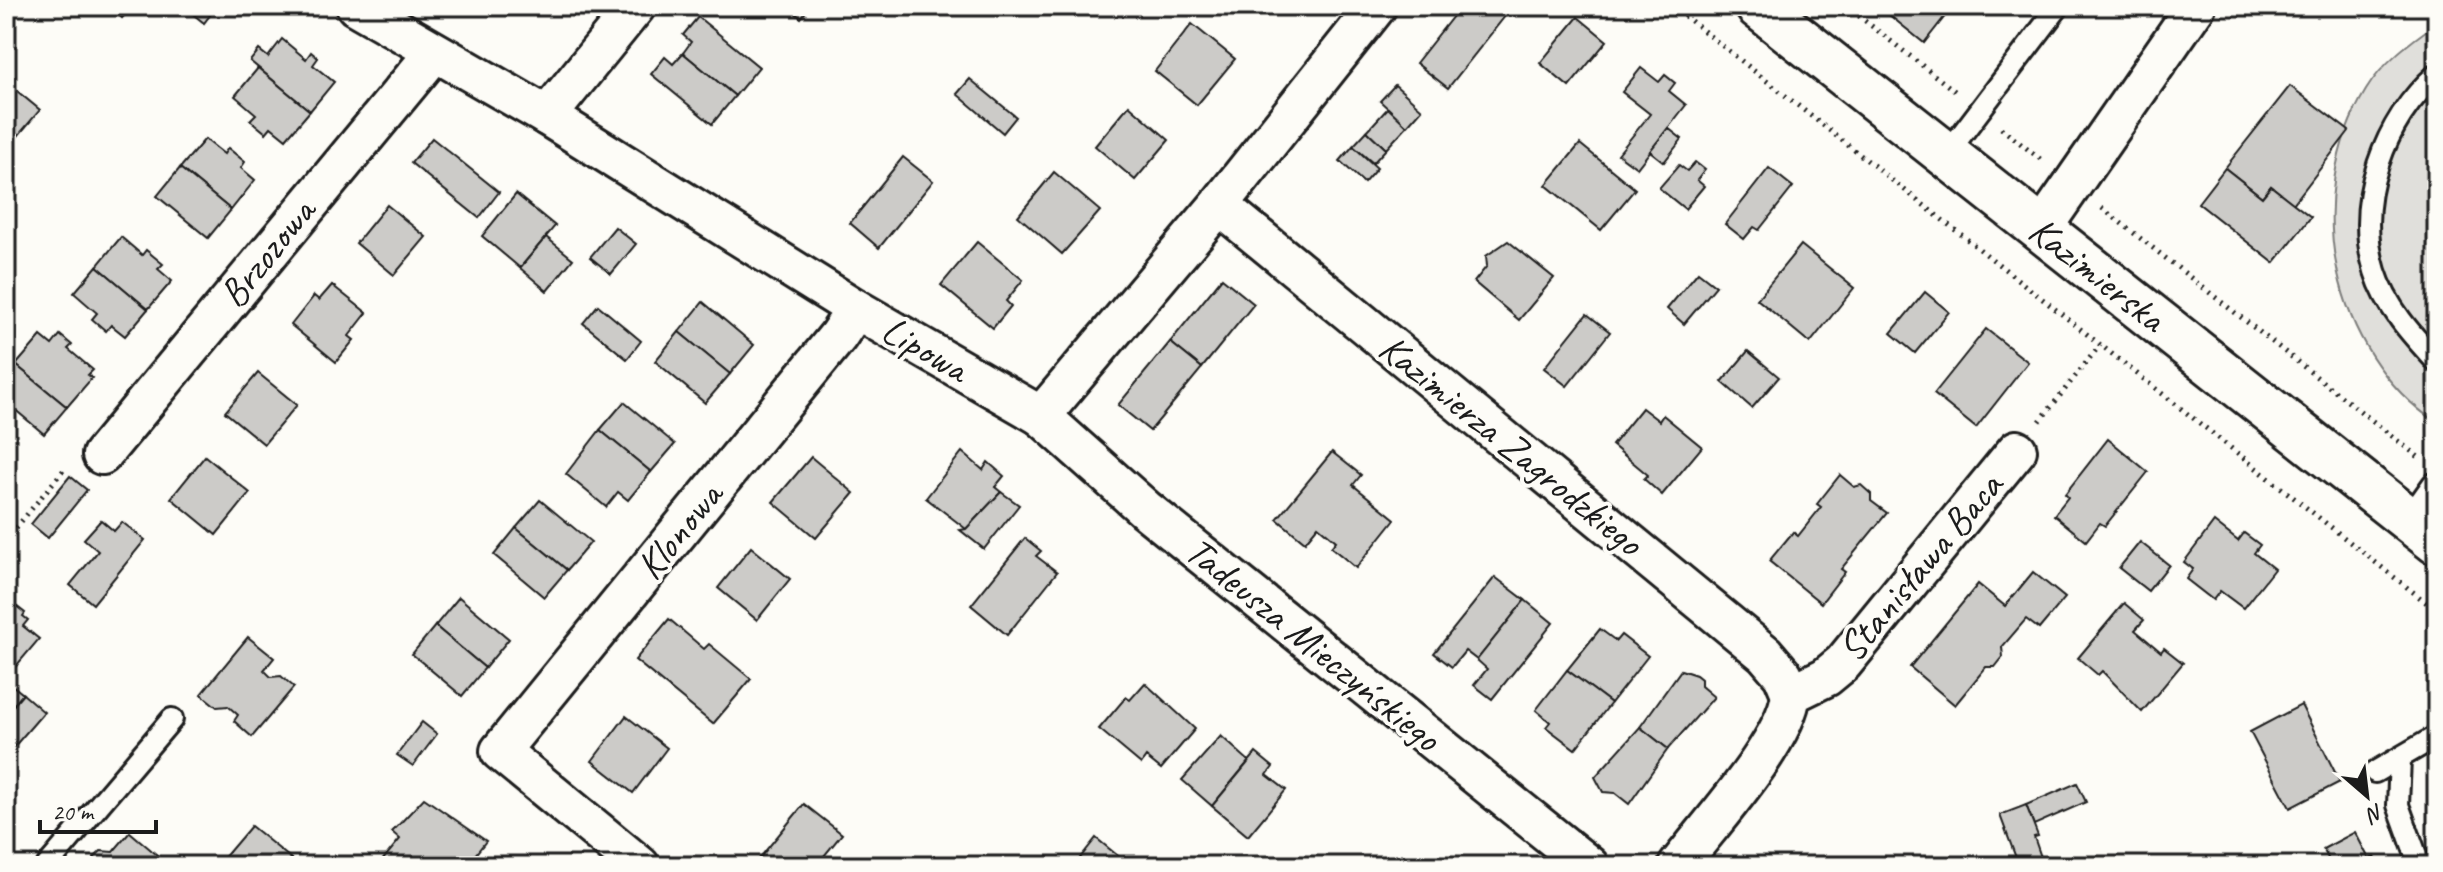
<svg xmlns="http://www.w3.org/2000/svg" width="2443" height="872" viewBox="0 0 2443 872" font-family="Caveat,sans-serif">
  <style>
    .green { fill: #e0dfdb; stroke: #7e7e7c; stroke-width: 2 }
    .building { fill: #cccbc8; stroke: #1c1c1c; stroke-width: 2 }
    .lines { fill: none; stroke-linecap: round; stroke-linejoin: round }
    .service-casing { stroke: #1c1c1c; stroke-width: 26 }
    .minor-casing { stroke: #1c1c1c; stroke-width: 44 }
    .secondary-casing { stroke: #1c1c1c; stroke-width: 50 }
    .path { stroke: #1c1c1c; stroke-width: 5; stroke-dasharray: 2 6; stroke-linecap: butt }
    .service { stroke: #fdfcf7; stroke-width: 20 }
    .minor { stroke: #fdfcf7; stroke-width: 38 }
    .secondary { stroke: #fdfcf7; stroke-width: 44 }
    .labels { text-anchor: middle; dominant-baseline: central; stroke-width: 8; stroke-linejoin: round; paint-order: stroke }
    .street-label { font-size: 40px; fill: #1c1c1c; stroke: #fdfcf7 }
  </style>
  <rect width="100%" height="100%" fill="#fdfcf7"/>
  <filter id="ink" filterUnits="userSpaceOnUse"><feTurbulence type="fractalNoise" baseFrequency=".0125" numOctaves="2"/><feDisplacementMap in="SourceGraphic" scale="16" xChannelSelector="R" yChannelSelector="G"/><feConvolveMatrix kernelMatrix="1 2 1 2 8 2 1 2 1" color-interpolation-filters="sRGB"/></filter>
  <g filter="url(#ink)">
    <path class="green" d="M2437,23V423C2332,353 2300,198 2366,90C2382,63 2411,41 2437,23Z"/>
    <g class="building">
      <path d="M108,6H133L122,18Z"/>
      <path d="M183,6H217L204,23Z"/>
      <path d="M787,6H810L801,18Z"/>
      <path d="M1461,6H1513L1448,88L1416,63Z"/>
      <path d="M1878,6H1953L1924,43Z"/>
      <path d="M2361,6H2390L2387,12L2379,9L2376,14Z"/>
      <path d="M698,17L759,67L735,96L683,53L691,42L683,35Z"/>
      <path d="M1578,17L1607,41L1569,87L1540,63Z"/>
      <path d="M1192,24L1235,59L1197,105L1155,71Z"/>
      <path d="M282,39L306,59L311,52L318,58L313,65L334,82L310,111L250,61L259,50L268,57Z"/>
      <path d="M683,53L735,96L712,124L651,74L665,57L673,64Z"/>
      <path d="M258,68L310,111L286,139L271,127L266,133L250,120L256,114L235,96Z"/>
      <path d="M1641,68L1659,82L1665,75L1675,83L1669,91L1686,105L1637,168L1618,154L1650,114L1622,92Z"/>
      <path d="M970,79L1016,117L1003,133L957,94Z"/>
      <path d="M6,82L40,110L7,149L6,148Z"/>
      <path d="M1395,85L1422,109L1407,126L1380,101Z"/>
      <path d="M2290,86L2349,131L2293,204L2271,186L2262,197L2225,168Z"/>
      <path d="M1129,105L1169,140L1135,180L1095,146Z"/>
      <path d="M1388,108L1407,126L1386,149L1367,131Z"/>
      <path d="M1668,128L1682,139L1664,162L1650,151Z"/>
      <path d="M1367,131L1386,149L1373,163L1353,146Z"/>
      <path d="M432,138L499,192L479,218L411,163Z"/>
      <path d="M205,139L224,154L228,148L245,162L241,168L255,180L231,210L180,168Z"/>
      <path d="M1580,144L1635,189L1601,230L1546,185Z"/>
      <path d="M1353,146L1377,168L1364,183L1340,161Z"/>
      <path d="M903,157L933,181L879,248L850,223Z"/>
      <path d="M1695,162L1705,170L1697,180L1704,186L1685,209L1659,188L1679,165L1687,171Z"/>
      <path d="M180,168L231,210L208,238L157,196Z"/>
      <path d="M1769,168L1793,187L1759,230L1754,227L1744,239L1725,224Z"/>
      <path d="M2225,168L2262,197L2271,186L2311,217L2274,263L2198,203Z"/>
      <path d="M1054,172L1100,211L1062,254L1018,216Z"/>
      <path d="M516,194L555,226L520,268L482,236Z"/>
      <path d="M387,205L426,237L394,275L356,243Z"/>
      <path d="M615,227L636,244L611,274L590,257Z"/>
      <path d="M121,237L142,255L146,250L163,264L158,269L172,281L148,309L97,266Z"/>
      <path d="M546,237L573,259L547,291L520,268Z"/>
      <path d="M1508,241L1554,278L1519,320L1474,282L1487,266L1486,256Z"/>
      <path d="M977,242L1023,280L1006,301L1011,306L993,328L941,285Z"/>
      <path d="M1801,245L1854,288L1810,343L1757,299Z"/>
      <path d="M97,266L148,309L125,336L111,325L106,331L92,319L97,313L74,293Z"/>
      <path d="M1698,272L1716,286L1684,324L1667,309Z"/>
      <path d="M1222,278L1254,304L1202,368L1170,342Z"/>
      <path d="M332,285L367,313L349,336L354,340L336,362L291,325L314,296L319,300Z"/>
      <path d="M1925,292L1949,312L1915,353L1891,333Z"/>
      <path d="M703,302L754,345L730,374L679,332Z"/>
      <path d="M598,305L641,341L627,359L583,323Z"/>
      <path d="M1587,314L1610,332L1567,386L1544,368Z"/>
      <path d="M1986,329L2028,362L1976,428L1934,394Z"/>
      <path d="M679,332L730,374L705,403L655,361Z"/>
      <path d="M60,335L72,345L68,349L93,370L88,375L92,378L67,407L16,365L41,336L52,345Z"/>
      <path d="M1170,342L1202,368L1150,431L1118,405Z"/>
      <path d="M1748,351L1779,377L1752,408L1722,382Z"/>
      <path d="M16,365L67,407L44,434L6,402V377Z"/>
      <path d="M258,373L297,405L264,444L225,412Z"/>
      <path d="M624,402L675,444L651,472L600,430Z"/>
      <path d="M1642,408L1659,421L1663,415L1702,447L1662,495L1644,479L1648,475L1612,445Z"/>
      <path d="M600,430L651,472L628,500L618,492L606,507L566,474Z"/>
      <path d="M2108,439L2148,472L2105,526L2100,523L2086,541L2054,515L2068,497L2065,494Z"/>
      <path d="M962,452L983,470L988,462L1004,476L995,487L1001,492L966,529L926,498Z"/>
      <path d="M1332,452L1361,475L1353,485L1395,519L1356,568L1331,547L1336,541L1318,526L1305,542L1277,519Z"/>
      <path d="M205,456L250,493L216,535L171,498Z"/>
      <path d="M811,457L854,493L816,538L773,502Z"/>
      <path d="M1840,475L1854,487L1861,485L1871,494V501L1887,513L1841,569L1845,572L1821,603L1769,561L1793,532L1798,536L1821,507L1817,504Z"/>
      <path d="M70,476L87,490L48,538L31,524Z"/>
      <path d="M1001,492L1019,505L984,549L960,530L966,529Z"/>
      <path d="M540,500L591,542L567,570L516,528Z"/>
      <path d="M101,520L114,531L122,522L145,540L93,604L70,585L98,551L84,539Z"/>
      <path d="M2214,522L2238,541L2244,533L2260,545L2254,553L2274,569L2243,608L2220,591L2213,600L2186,579L2193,569L2184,562Z"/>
      <path d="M516,528L567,570L544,597L494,555Z"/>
      <path d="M1025,538L1041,551L1036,556L1057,572L1007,635L971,605Z"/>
      <path d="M2140,542L2169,565L2148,591L2119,568Z"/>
      <path d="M751,547L790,579L757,620L718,588Z"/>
      <path d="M2033,572L2065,598L2039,629L2026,619L2002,647L2003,657L1995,667H1986L1955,705L1910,667L1978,584L2005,606Z"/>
      <path d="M1495,577L1525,600L1477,660L1465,651L1452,667L1434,653Z"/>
      <path d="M459,597L509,639L485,668L435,626Z"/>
      <path d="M1525,600L1553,623L1492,699L1474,685L1487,669L1477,660Z"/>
      <path d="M6,602H11L25,613L23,616L28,620L23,626L39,639L6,678Z"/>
      <path d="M2124,603L2144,620L2135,630L2161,652L2164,648L2183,663L2142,712L2102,671L2098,675L2078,658Z"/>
      <path d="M669,619L704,649L709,644L751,679L713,724L635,660Z"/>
      <path d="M435,626L485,668L462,696L412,654Z"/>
      <path d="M1600,629L1616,641L1621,635L1648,656L1611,703L1567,670Z"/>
      <path d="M248,637L274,658L264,670L271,677L281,676L294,687L252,737L234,721L238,715L228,706L217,707L201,694Z"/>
      <path d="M1567,670L1611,703L1575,749L1546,727L1550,722L1536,710Z"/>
      <path d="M1681,670L1696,675L1701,679V686L1714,697L1668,749L1640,727Z"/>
      <path d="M6,680L23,694L6,714Z"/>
      <path d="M1145,683L1195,729L1161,769L1146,757L1141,764L1099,729L1126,697L1130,700Z"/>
      <path d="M23,694L44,712L6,756V714Z"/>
      <path d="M2301,705L2340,782L2290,808L2250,732Z"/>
      <path d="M626,716L667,748L633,793L592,761Z"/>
      <path d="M422,722L437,734L413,766L397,755Z"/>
      <path d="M1640,727L1668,749L1629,804L1615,793L1603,792L1595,777Z"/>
      <path d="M1221,736L1249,761L1212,806L1182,780Z"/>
      <path d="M1256,753L1273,767L1267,775L1286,790L1248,836L1212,806Z"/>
      <path d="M2077,783L2086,802L2034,825L2026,805Z"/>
      <path d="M424,798L486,841L466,866H385L381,862L400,839L392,832Z"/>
      <path d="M804,804L842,834L816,866H753Z"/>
      <path d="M2026,805L2038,836L2034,837L2044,866H2019L2000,815Z"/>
      <path d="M251,826L300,866H217Z"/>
      <path d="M130,832L163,860L157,866H95L94,858L101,851L113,852Z"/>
      <path d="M2355,832L2369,859L2374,857L2379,866H2318L2329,860L2323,849Z"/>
      <path d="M1096,838L1123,860L1118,866H1091L1080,858Z"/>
    </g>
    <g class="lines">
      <defs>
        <g id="service">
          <path d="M2437,74C2384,120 2354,202 2375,271C2386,307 2412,335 2437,362"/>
          <path d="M1946,155L2059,6"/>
          <path d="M2408,519L2433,484"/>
          <path d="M2400,759L2398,805L2420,866"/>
          <path d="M2375,772L2437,736"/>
          <path d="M47,866L172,719"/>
        </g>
        <g id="minor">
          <path d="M356,6L547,116L856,309L1041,416L1219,205L1377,6"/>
          <path d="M547,116L636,6"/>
          <path d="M1219,205L1765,654L1783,675L1791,694"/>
          <path d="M2041,230L2196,6"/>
          <path d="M1041,416L1145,509L1589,866"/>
          <path d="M102,455L434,53"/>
          <path d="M640,866L500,751L838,336L856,309"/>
          <path d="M1678,866C1709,825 1786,742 1791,694L1826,677L1843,663L2017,450"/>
        </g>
        <path id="secondary" d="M1758,6L2437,542"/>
      </defs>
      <use href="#service" class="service-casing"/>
      <use href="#minor" class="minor-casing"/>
      <use href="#secondary" class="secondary-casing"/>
      <g class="path">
        <path d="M310,6L320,12"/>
        <path d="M1672,6L2437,611"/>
        <path d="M1846,6L1956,92"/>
        <path d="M2001,128L2044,162"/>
        <path d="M2102,208L2421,459"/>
        <path d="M2040,421L2100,345"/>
        <path d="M6,540L66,467"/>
      </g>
      <use href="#service" class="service"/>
      <use href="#minor" class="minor"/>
      <use href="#secondary" class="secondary"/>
    </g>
  </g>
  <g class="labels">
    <g class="street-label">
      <text transform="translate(267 253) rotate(-51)">Brzozowa</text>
      <text transform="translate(2097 274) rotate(38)">Kazimierska</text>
      <text transform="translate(925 349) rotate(30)">Lipowa</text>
      <text transform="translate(1511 445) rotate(39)">Kazimierza Zagrodzkiego</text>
      <text transform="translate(679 531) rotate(-51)">Klonowa</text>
      <text transform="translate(1920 567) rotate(-50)">Stanisława Baca</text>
      <text transform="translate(1313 644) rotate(39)">Tadeusza Mieczyńskiego</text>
    </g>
  </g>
  <rect width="2443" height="872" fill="none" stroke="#fdfcf7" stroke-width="32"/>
  <rect x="16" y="16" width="2411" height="840" fill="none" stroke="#1c1c1c" stroke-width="3" filter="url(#ink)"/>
  <g transform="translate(2367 796) rotate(152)" stroke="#fdfcf7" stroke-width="6" paint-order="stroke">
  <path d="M0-6L14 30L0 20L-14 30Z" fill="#1c1c1c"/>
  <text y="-12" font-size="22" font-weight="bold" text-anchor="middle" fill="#1c1c1c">N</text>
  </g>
  <path d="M40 820v12h116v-12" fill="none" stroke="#1c1c1c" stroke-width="4"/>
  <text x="52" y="820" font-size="24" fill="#1c1c1c" stroke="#fdfcf7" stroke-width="6" paint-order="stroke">20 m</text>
</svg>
